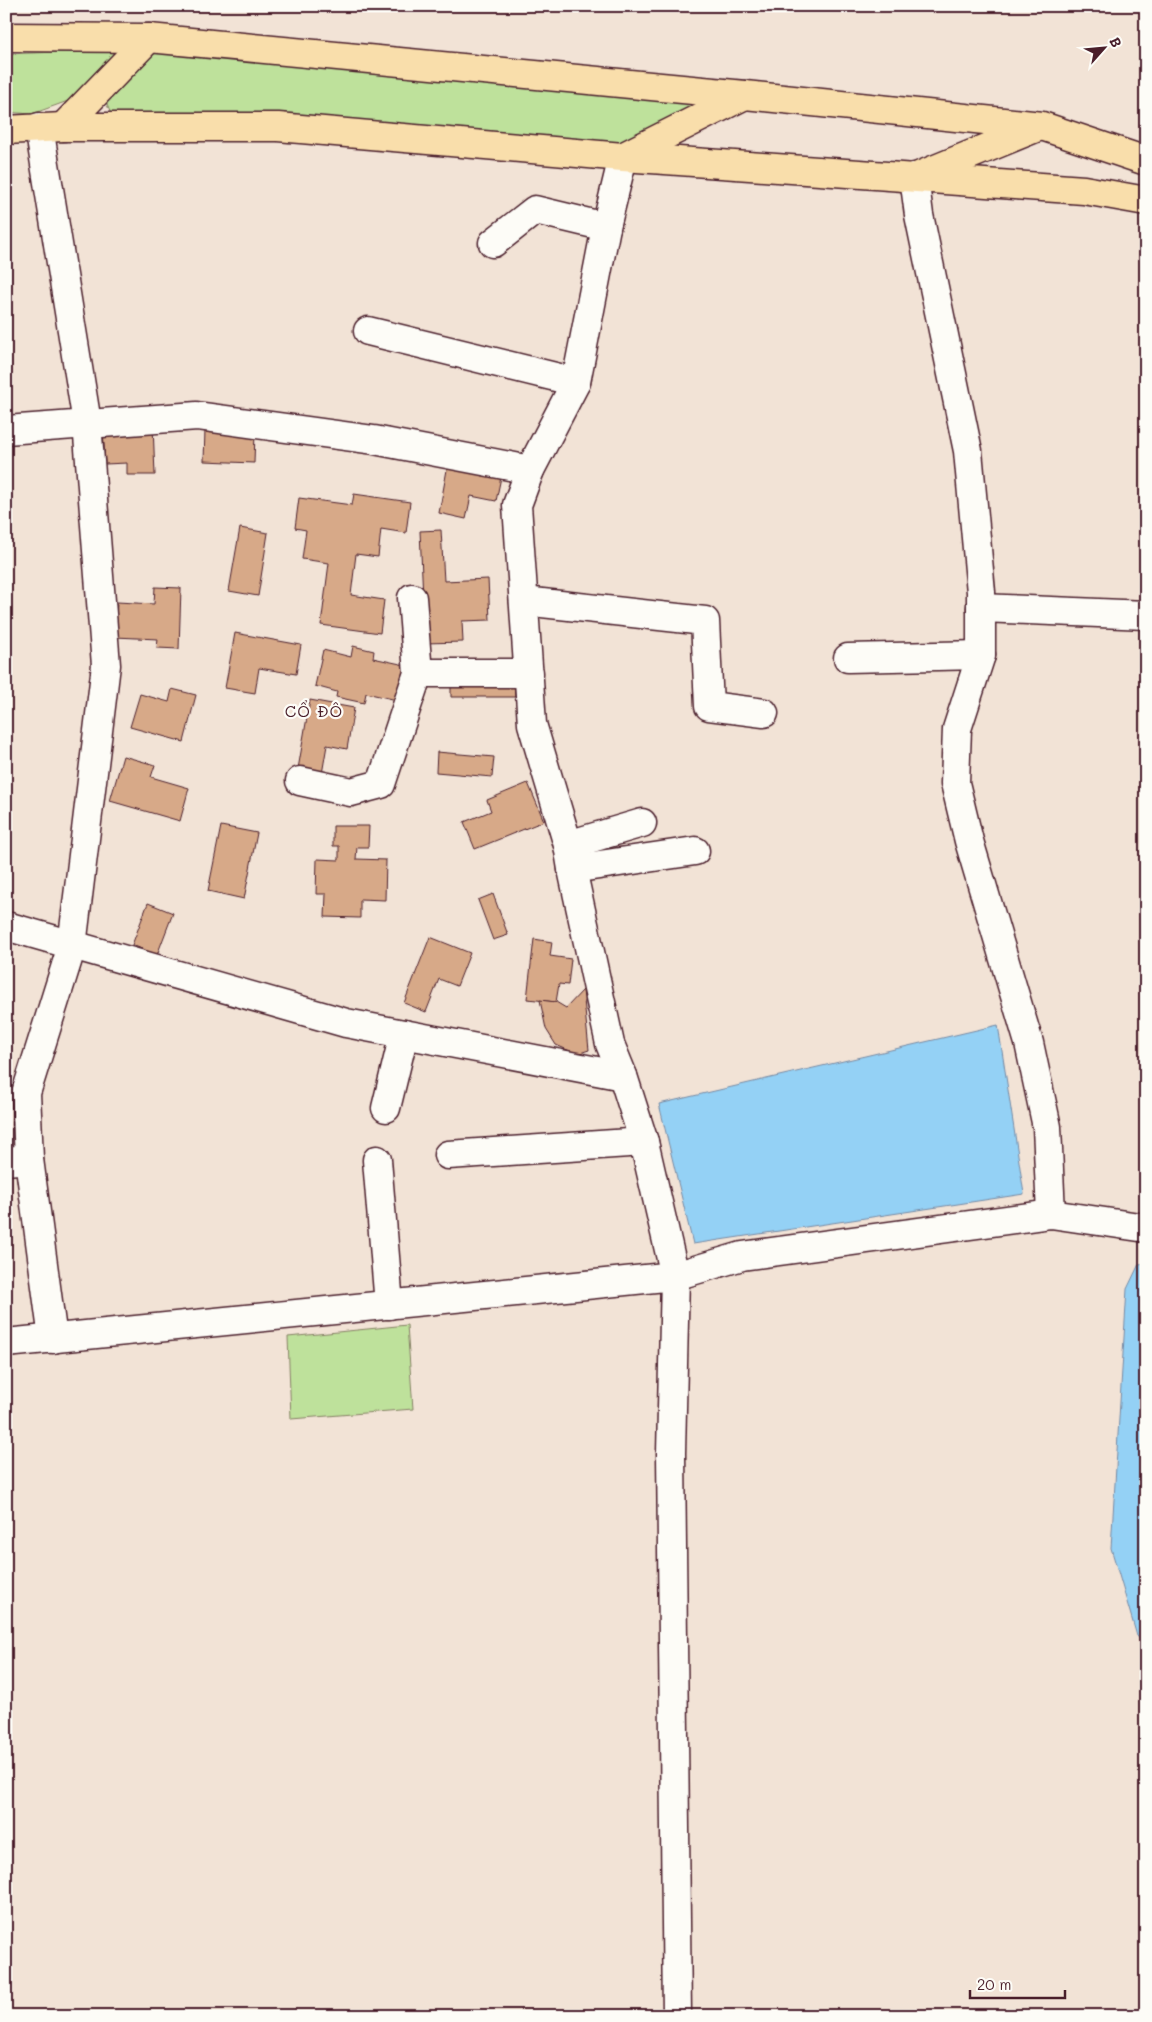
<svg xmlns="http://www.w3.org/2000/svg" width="1152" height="2022" viewBox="0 0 1152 2022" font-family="Mali,sans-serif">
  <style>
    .green { fill: #bee19b; stroke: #848063 }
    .water { fill: #94d1f5; stroke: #768aa4 }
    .building { fill: #d7a988; stroke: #4a1f2b }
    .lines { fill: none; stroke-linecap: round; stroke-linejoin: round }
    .minor-casing { stroke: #4a1f2b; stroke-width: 31 }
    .major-casing { stroke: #4a1f2b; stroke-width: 31 }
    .minor { stroke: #fdfcf7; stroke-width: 28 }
    .major { stroke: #f9deab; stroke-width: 28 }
    .labels { text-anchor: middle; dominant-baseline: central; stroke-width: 4.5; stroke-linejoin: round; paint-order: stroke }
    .quarter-label { font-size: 16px; letter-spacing: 1px; fill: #4a1f2b; stroke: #fdfcf7 }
  </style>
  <rect width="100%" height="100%" fill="#f2e3d6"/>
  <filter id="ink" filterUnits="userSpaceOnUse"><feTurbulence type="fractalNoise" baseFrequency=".02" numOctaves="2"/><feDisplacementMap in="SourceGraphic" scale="10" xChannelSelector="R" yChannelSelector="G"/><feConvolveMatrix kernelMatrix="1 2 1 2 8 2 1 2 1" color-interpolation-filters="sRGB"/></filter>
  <g filter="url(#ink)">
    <g class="green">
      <path d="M111,50L118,53L76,98L32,114L6,112V54Z"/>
      <path d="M163,52L703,104L620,146L113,118L107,105L108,97L149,55Z"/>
      <path d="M407,1325L413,1409L291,1419L288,1337Z"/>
    </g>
    <g class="water">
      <path d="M998,1025L1024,1194L693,1244L659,1104Z"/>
      <path d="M1146,1263V1646L1137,1636L1111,1548L1127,1289L1139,1264Z"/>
    </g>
    <g class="building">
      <path d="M153,425L155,475H127V463L105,464L103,428Z"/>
      <path d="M205,430L255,432L254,463L204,461Z"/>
      <path d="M449,459L501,477L496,501L471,496L466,519L439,513Z"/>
      <path d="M354,494L410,502L406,533L381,529L378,557L356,554L351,595L384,600L380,633L321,625L329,563L302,559L306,530L295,528L299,498L352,505Z"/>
      <path d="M240,528L268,533L258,596L229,591Z"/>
      <path d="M441,530L444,581L488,579L490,620L462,621L463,642L425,643L420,531Z"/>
      <path d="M155,587L181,588L179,649L157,648L158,639L115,637L117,602L154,604Z"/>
      <path d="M235,633L301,645L296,674L259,668L255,693L225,688Z"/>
      <path d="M353,646L374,651L373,658L405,665L397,700L366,693L364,703L336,697L337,692L315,686L323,650L351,657Z"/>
      <path d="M514,679L515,697H451V680Z"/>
      <path d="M172,689L196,695L184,742L130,727L140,694L169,702Z"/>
      <path d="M310,700L354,708L347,749L327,745L322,774L298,769Z"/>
      <path d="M437,752L494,757L492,777L436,772Z"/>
      <path d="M123,756L155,765L151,777L189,788L180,821L110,801Z"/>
      <path d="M528,783L544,821L475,849L464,822L491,811L487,800Z"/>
      <path d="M221,826L257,833L244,899L208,891Z"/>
      <path d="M333,826H369L368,847H357L356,859L386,860L385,900L360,899V918L325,917L326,894H316L317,859L339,860V846H333Z"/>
      <path d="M493,894L508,935L493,940L478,900Z"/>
      <path d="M148,903L173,913L157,955L132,945Z"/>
      <path d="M430,937L470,953L457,986L439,979L426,1012L404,1003Z"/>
      <path d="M534,939L552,942L550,956L571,959L568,985L559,984L556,1002L527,999Z"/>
      <path d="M583,990L589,1050L577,1054L556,1045L546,1029L540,1000L556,1002L566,1008Z"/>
    </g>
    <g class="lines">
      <defs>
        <g id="minor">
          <path d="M39,127L87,423L106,665L72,946L26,1093L29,1159L53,1339"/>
          <path d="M623,157L606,227L576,382L530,470L517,505L532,724L568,845L572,869L610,1044L623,1076L644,1142L675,1276L671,1453L677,2016"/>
          <path d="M914,177L919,215L968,451L981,592V655L957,729L955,783L969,841L1029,1043L1047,1127L1051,1214"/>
          <path d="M493,243L535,210L606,227"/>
          <path d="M368,331L576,382"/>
          <path d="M6,430L197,416L374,440L530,470"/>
          <path d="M524,601L705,621L709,706L764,713"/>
          <path d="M981,608L1146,615"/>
          <path d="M848,658L981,655"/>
          <path d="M418,673H529"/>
          <path d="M300,781L351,792L381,784L418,673L412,598"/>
          <path d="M568,845L642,823"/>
          <path d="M572,869L695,851"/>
          <path d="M6,926L346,1023L623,1076"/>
          <path d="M386,1108L404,1034"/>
          <path d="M448,1155L644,1142"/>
          <path d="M377,1160L389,1305"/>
          <path d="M6,1161L29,1159"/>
          <path d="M6,1343L675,1276L742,1256L1051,1214L1146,1228"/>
        </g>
        <g id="major">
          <path d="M6,37L149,38L745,95L1042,126L1146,161"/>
          <path d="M63,127L149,38"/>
          <path d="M6,130L63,127H278L623,157L1084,190L1146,201"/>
          <path d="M624,156L745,95"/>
          <path d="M921,175L1038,127"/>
        </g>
      </defs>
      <use href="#minor" class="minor-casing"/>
      <use href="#major" class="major-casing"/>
      <use href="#minor" class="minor"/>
      <use href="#major" class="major"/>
    </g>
  </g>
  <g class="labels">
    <g class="quarter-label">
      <text x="314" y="710">CỔ ĐÔ</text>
    </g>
  </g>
  <rect width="1152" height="2022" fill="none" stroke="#fdfcf7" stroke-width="25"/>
  <rect x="12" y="12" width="1127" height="1997" fill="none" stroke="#4a1f2b" stroke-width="2" filter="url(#ink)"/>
  <g transform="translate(1104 48) rotate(63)" stroke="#fdfcf7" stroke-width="4" paint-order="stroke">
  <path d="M0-4L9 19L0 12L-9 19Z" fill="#4a1f2b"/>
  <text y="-8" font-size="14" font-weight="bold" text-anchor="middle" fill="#4a1f2b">B</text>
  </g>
  <path d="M970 1990v8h95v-8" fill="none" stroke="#4a1f2b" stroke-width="2.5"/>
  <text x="977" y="1990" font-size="15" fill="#4a1f2b" stroke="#fdfcf7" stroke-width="4" paint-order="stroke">20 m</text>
</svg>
